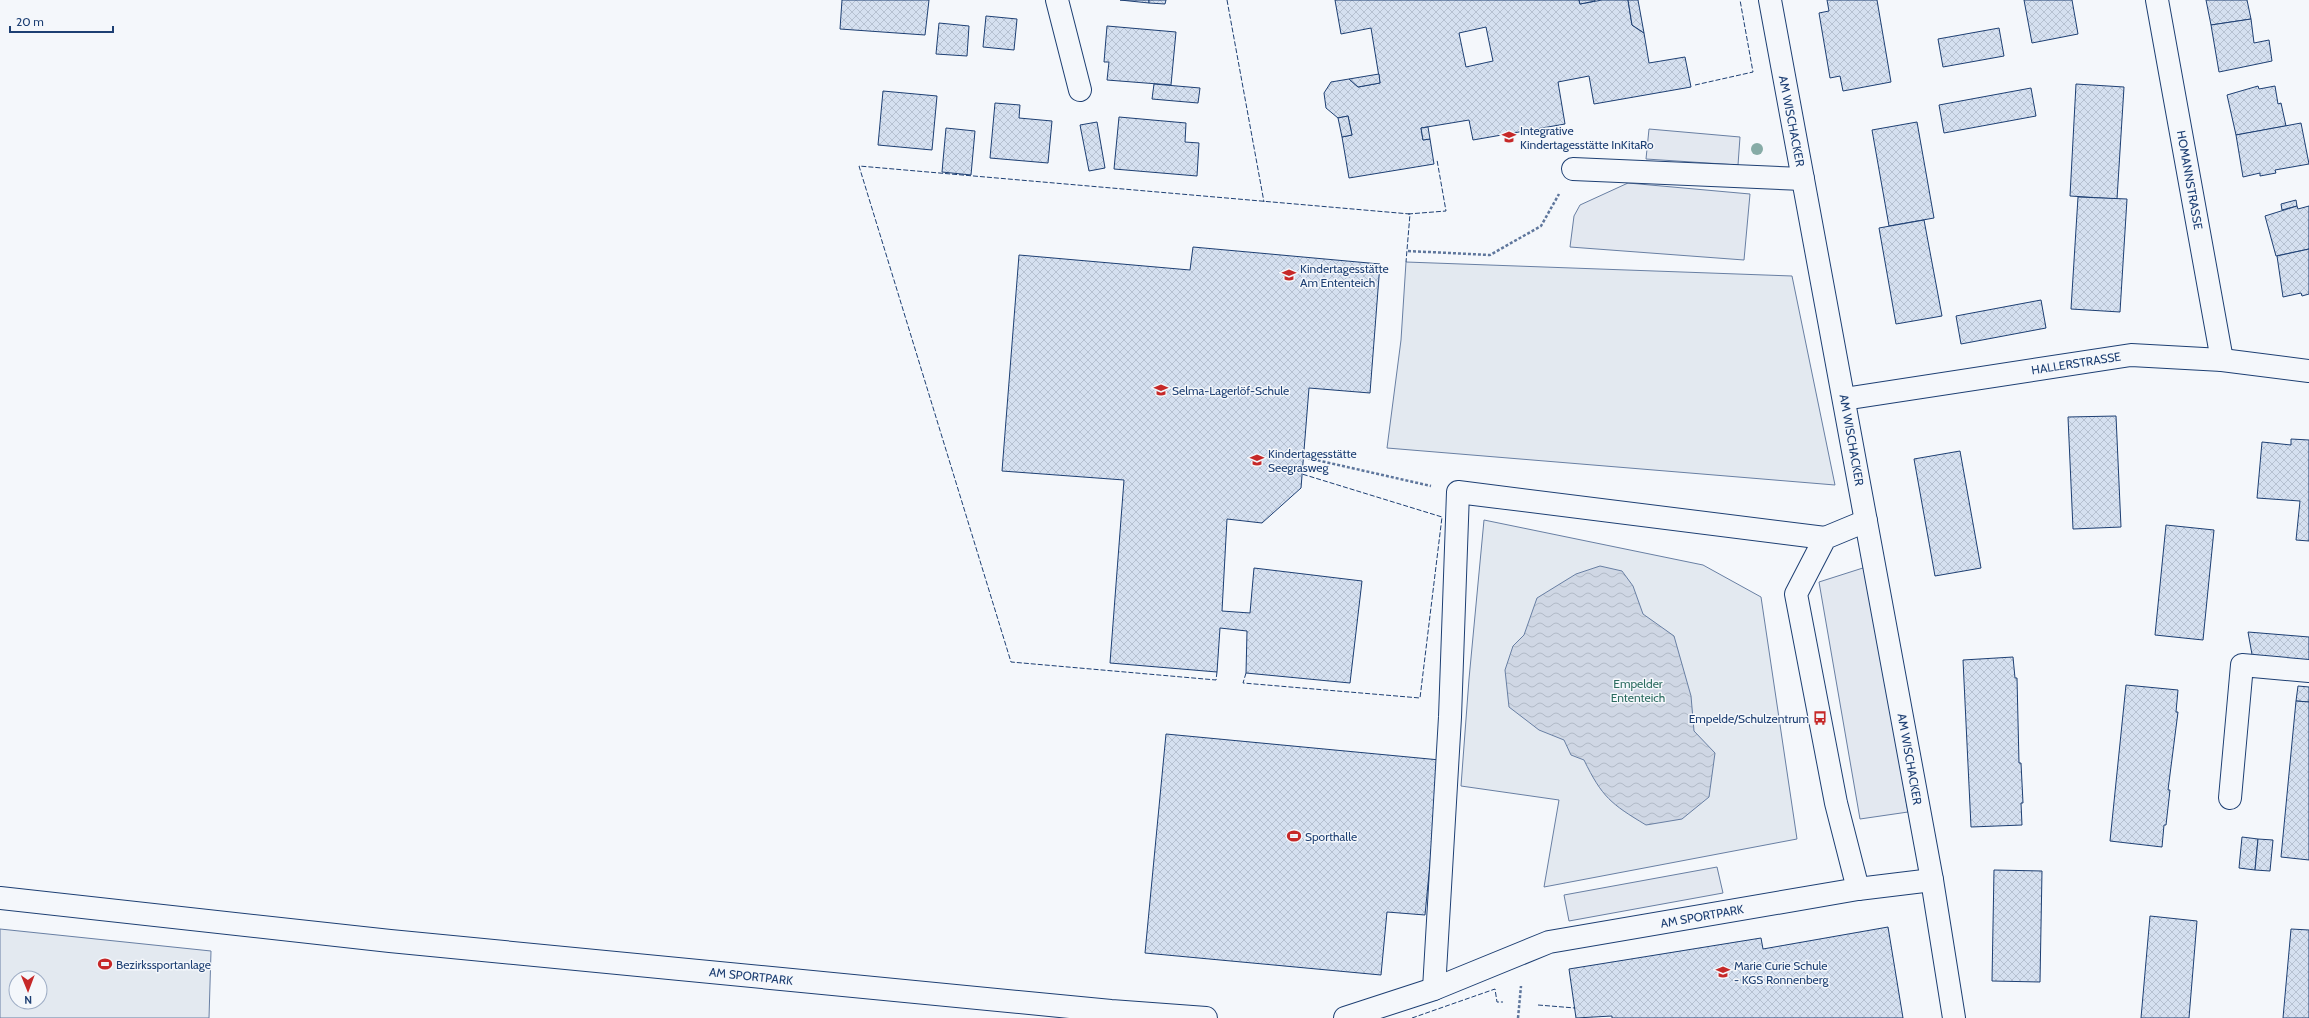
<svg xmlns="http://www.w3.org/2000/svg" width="2309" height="1018" viewBox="0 0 2309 1018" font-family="Cabin,sans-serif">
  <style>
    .green { fill: #e3e9f0; stroke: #687fa3; fill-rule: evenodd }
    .parking { fill: #e3e8f0; stroke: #687fa3 }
    .water { fill: url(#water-waves); stroke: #687fa3 }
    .building { fill: url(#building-cross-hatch); stroke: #1d3f73; fill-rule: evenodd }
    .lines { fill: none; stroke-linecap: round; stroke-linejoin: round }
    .minor-casing { stroke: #1d3f73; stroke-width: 24 }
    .path { stroke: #5e769c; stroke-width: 2.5; stroke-dasharray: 3 2; stroke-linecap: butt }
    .minor { stroke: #f4f7fb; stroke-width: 22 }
    .fence { stroke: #1d3f73; stroke-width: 1; stroke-dasharray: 5 2; stroke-linecap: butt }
    .tree { fill: #86aba6 }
    .labels { text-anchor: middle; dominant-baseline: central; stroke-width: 3; stroke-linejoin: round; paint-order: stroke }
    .street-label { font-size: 12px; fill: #1d3f73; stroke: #f4f7fb }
    .poi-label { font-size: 12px; fill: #1d3f73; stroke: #f4f7fb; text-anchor: start }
    .park-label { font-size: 12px; fill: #2c6c60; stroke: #f4f7fb }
  </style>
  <defs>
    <pattern id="water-waves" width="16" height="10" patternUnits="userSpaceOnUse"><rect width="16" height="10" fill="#cfd7e4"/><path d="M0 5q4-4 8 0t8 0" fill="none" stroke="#b1bac7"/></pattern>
    <pattern id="building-cross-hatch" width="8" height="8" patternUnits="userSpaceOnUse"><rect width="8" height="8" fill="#d5e0f0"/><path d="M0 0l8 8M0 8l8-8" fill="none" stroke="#b6c1d1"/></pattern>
  </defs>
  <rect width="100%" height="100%" fill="#f4f7fb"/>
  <g class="green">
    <path d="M1406,262L1792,276L1835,485L1387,448L1401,340Z"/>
    <path d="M1484,520L1703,565L1761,597L1797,839L1544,887L1559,800L1461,786L1469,679Z"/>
    <path d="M0,929L211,951L209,1018H0ZM16,978H40V1002H16Z"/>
  </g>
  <g class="parking">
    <path d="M1649,129L1740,137L1738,165L1646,159Z"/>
    <path d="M1628,183L1750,194L1744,260L1570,247L1574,216L1580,205Z"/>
    <path d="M1866,567L1908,812L1860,819L1819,582Z"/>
    <path d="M1717,867L1723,893L1569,921L1564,895Z"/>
  </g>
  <path class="water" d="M1600,566L1622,571L1633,586L1643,614L1674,636L1691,696L1694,731L1715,753L1709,797L1682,819L1646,825C1611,804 1602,797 1584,760L1571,755L1564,740L1539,730L1509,707L1505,670L1513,646L1524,635L1537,598L1576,574Z"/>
  <g class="building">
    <path d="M842,0H929L925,35L840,29Z"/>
    <path d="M1120,0H1149V3Z"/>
    <path d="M1149,0H1166L1165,4L1149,3Z"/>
    <path d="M1335,0H1579L1580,4L1602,0H1628L1632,25L1644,33L1649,63L1685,57L1691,87L1594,104L1589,76L1558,82L1565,124L1473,140L1469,120L1421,128L1423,140L1430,139L1434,164L1349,178L1342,137L1352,135L1348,116L1338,118L1326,108L1324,93L1331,82L1349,79L1358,87L1380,83L1371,28L1341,34ZM1486,27L1493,61L1466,67L1459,33Z"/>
    <path d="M1579,0H1595V1L1580,4Z"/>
    <path d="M1628,0H1638L1644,33L1632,25Z"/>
    <path d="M1827,0H1877L1891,82L1843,91L1840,76L1830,78L1819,13L1829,11Z"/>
    <path d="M2024,0H2072L2078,34L2032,43Z"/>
    <path d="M2206,0H2247L2251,19L2211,25Z"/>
    <path d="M986,16L1017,19L1014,50L983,47Z"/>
    <path d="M2251,19L2254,43L2269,40L2272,61L2219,72L2211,25Z"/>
    <path d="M939,23L969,26L967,56L936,54Z"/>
    <path d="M1107,26L1176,32L1171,85L1107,80L1109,62H1104Z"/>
    <path d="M1999,28L2004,56L1943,67L1938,39Z"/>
    <path d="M1379,74L1380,83L1358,87L1349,79Z"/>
    <path d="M1154,84L1200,88L1198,103L1152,99Z"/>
    <path d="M2076,84L2124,87L2117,199L2070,196Z"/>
    <path d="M2258,86L2259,89L2275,86L2278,104L2281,103L2286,126L2236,135L2227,95Z"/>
    <path d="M2031,88L2036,116L1944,133L1939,105Z"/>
    <path d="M883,91L937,96L932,150L878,145Z"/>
    <path d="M995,103L1020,105L1019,118L1052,121L1048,163L990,158Z"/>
    <path d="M1348,116L1352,135L1342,137L1338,118Z"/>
    <path d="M1119,117L1186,123L1185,142L1199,143L1197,176L1114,169Z"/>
    <path d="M1097,122L1105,168L1089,171L1080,125Z"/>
    <path d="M1917,122L1934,218L1889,226L1872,130Z"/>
    <path d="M2301,123L2309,164L2275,170L2276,173L2260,176V173L2243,177L2236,135Z"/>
    <path d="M1428,127L1430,139L1423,140L1421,128Z"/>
    <path d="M946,128L975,131L971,175L942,172Z"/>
    <path d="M2078,197L2127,199L2120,312L2071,309Z"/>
    <path d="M2296,200L2297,206L2282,210L2281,204Z"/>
    <path d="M2297,206L2298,209L2309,206V249L2276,256L2265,216Z"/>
    <path d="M1924,220L1942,316L1896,324L1879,228Z"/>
    <path d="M1193,247L1380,264L1370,393L1309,388L1301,488L1262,523L1227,519L1222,611L1250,613L1254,568L1362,581L1350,683L1246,673L1247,631L1220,628L1217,672L1110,663L1124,480L1002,471L1019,255L1190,270Z"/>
    <path d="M2309,249V294L2302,296L2301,293L2283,297L2277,256Z"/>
    <path d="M2041,300L2046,328L1961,344L1956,316Z"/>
    <path d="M2116,416L2121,527L2073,529L2068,417Z"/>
    <path d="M2291,439L2309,440V541L2296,540L2300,501L2257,498L2262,442L2291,445Z"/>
    <path d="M1960,451L1981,568L1935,576L1914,459Z"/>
    <path d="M2166,525L2214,530L2203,640L2155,635Z"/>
    <path d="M2248,632L2309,637V665L2253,660Z"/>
    <path d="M2013,657L2015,678H2017L2019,763H2021L2023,803H2021L2022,825L1971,827L1963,660Z"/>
    <path d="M2126,685L2178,690L2176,712H2178L2168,790H2170L2166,825H2164L2162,847L2110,841Z"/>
    <path d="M2298,686L2309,687V702L2296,701Z"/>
    <path d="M2296,701L2309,702V860L2281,857Z"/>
    <path d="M1166,734L1440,760L1425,915L1387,912L1381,975L1145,953Z"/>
    <path d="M2242,837L2258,839L2255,870L2239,868Z"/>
    <path d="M2258,839L2273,840L2270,871L2255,870Z"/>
    <path d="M1994,870L2042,871L2040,982L1992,981Z"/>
    <path d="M2150,916L2197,921L2189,1018H2141Z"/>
    <path d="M1888,927L1903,1018H1612V1016L1576,1018L1569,969L1761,938L1763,949Z"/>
    <path d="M2291,929L2309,930V1018H2283Z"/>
  </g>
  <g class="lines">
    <defs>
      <g id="minor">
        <path d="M1057,0L1080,90"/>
        <path d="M1770,0L1932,880L1954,1018"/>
        <path d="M2157,0L2222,360"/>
        <path d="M1573,169L1803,179"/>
        <path d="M1844,399L2131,355L2222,360L2309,371"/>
        <path d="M2230,798L2242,665L2309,671"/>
        <path d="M1858,889L1836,803L1796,594L1825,538L1866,521"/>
        <path d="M0,898L390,941L1111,1011L1206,1018"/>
        <path d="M1434,989L1450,717L1458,492L1825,538"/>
        <path d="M1345,1018L1434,989L1549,942L1858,889L1932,880"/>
      </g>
    </defs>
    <use href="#minor" class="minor-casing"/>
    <g class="path">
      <path d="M1408,251L1490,255L1541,226L1559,194"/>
      <path d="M1303,457L1431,486"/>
      <path d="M1518,1018L1521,986"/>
    </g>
    <use href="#minor" class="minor"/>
    <g class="fence">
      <path d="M1227,0L1264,202"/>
      <path d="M1695,85L1753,72L1740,0"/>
      <path d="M1408,214L1446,211L1437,160"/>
      <path d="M1217,672L1216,680L1011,662L859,166L1410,214L1406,262"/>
      <path d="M1246,673L1243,683L1420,698L1442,517L1302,474"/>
      <path d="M1538,1005L1575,1008"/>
      <path d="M1412,1018L1495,989L1497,1002H1503"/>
    </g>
  </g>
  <circle class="tree" cx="1757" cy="149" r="6"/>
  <defs>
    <symbol id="school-bare" viewBox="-9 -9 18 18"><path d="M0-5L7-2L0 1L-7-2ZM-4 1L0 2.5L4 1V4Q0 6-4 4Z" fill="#c62828" stroke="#f4f7fb" stroke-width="2.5" paint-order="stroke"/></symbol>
    <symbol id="bus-bare" viewBox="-9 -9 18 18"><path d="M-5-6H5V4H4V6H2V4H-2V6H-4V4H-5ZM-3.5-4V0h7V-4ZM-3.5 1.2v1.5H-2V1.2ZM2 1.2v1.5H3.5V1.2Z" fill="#c62828" stroke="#f4f7fb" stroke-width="2.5" paint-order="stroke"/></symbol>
    <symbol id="stadium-bare" viewBox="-9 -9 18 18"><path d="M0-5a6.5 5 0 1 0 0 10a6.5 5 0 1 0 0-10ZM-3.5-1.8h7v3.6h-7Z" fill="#c62828" stroke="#f4f7fb" stroke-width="2.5" paint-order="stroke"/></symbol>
  </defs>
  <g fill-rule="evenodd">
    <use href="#school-bare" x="1499" y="127" width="20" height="20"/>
    <use href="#school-bare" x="1279" y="265" width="20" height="20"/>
    <use href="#school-bare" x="1151" y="380" width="20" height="20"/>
    <use href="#school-bare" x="1247" y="450" width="20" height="20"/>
    <use href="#bus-bare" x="1810" y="708" width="20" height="20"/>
    <use href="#stadium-bare" x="1284" y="826" width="20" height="20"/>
    <use href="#stadium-bare" x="95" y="954" width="20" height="20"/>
    <use href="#school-bare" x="1713" y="962" width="20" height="20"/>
  </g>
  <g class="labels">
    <g class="street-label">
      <text transform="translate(1792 121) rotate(79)">AM WISCHACKER</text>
      <text transform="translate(2190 180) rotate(80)">HOMANNSTRASSE</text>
      <text transform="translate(2076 363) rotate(-9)">HALLERSTRASSE</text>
      <text transform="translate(1852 440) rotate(80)">AM WISCHACKER</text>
      <text transform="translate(1910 759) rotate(80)">AM WISCHACKER</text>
      <text transform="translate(1702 916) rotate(-10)">AM SPORTPARK</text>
      <text transform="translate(751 976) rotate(6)">AM SPORTPARK</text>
    </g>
    <g class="poi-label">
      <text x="1520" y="130">Integrative<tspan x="1520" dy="14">Kindertagesstätte InKitaRo</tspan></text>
      <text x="1300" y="268">Kindertagesstätte<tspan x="1300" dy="14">Am Ententeich</tspan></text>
      <text x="1172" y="390">Selma-Lagerlöf-Schule</text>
      <text x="1268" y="453">Kindertagesstätte<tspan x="1268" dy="14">Seegrasweg</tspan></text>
      <text x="1809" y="718" text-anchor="end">Empelde/Schulzentrum</text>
      <text x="1305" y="836">Sporthalle</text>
      <text x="116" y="964">Bezirkssportanlage</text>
      <text x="1734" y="965">Marie Curie Schule<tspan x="1734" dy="14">- KGS Ronnenberg</tspan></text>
    </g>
    <g class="park-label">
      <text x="1638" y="683">Empelder<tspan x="1638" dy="14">Ententeich</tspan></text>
    </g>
  </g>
  <g transform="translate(28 990) rotate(179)"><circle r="19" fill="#f4f7fb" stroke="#9eadc5"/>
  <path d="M0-3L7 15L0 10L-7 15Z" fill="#c62828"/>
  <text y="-6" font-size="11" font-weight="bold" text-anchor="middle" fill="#1d3f73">N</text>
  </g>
  <path d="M10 26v6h103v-6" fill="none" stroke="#1d3f73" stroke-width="2"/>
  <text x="16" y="26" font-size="12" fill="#1d3f73" stroke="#f4f7fb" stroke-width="3" paint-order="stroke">20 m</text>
</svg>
